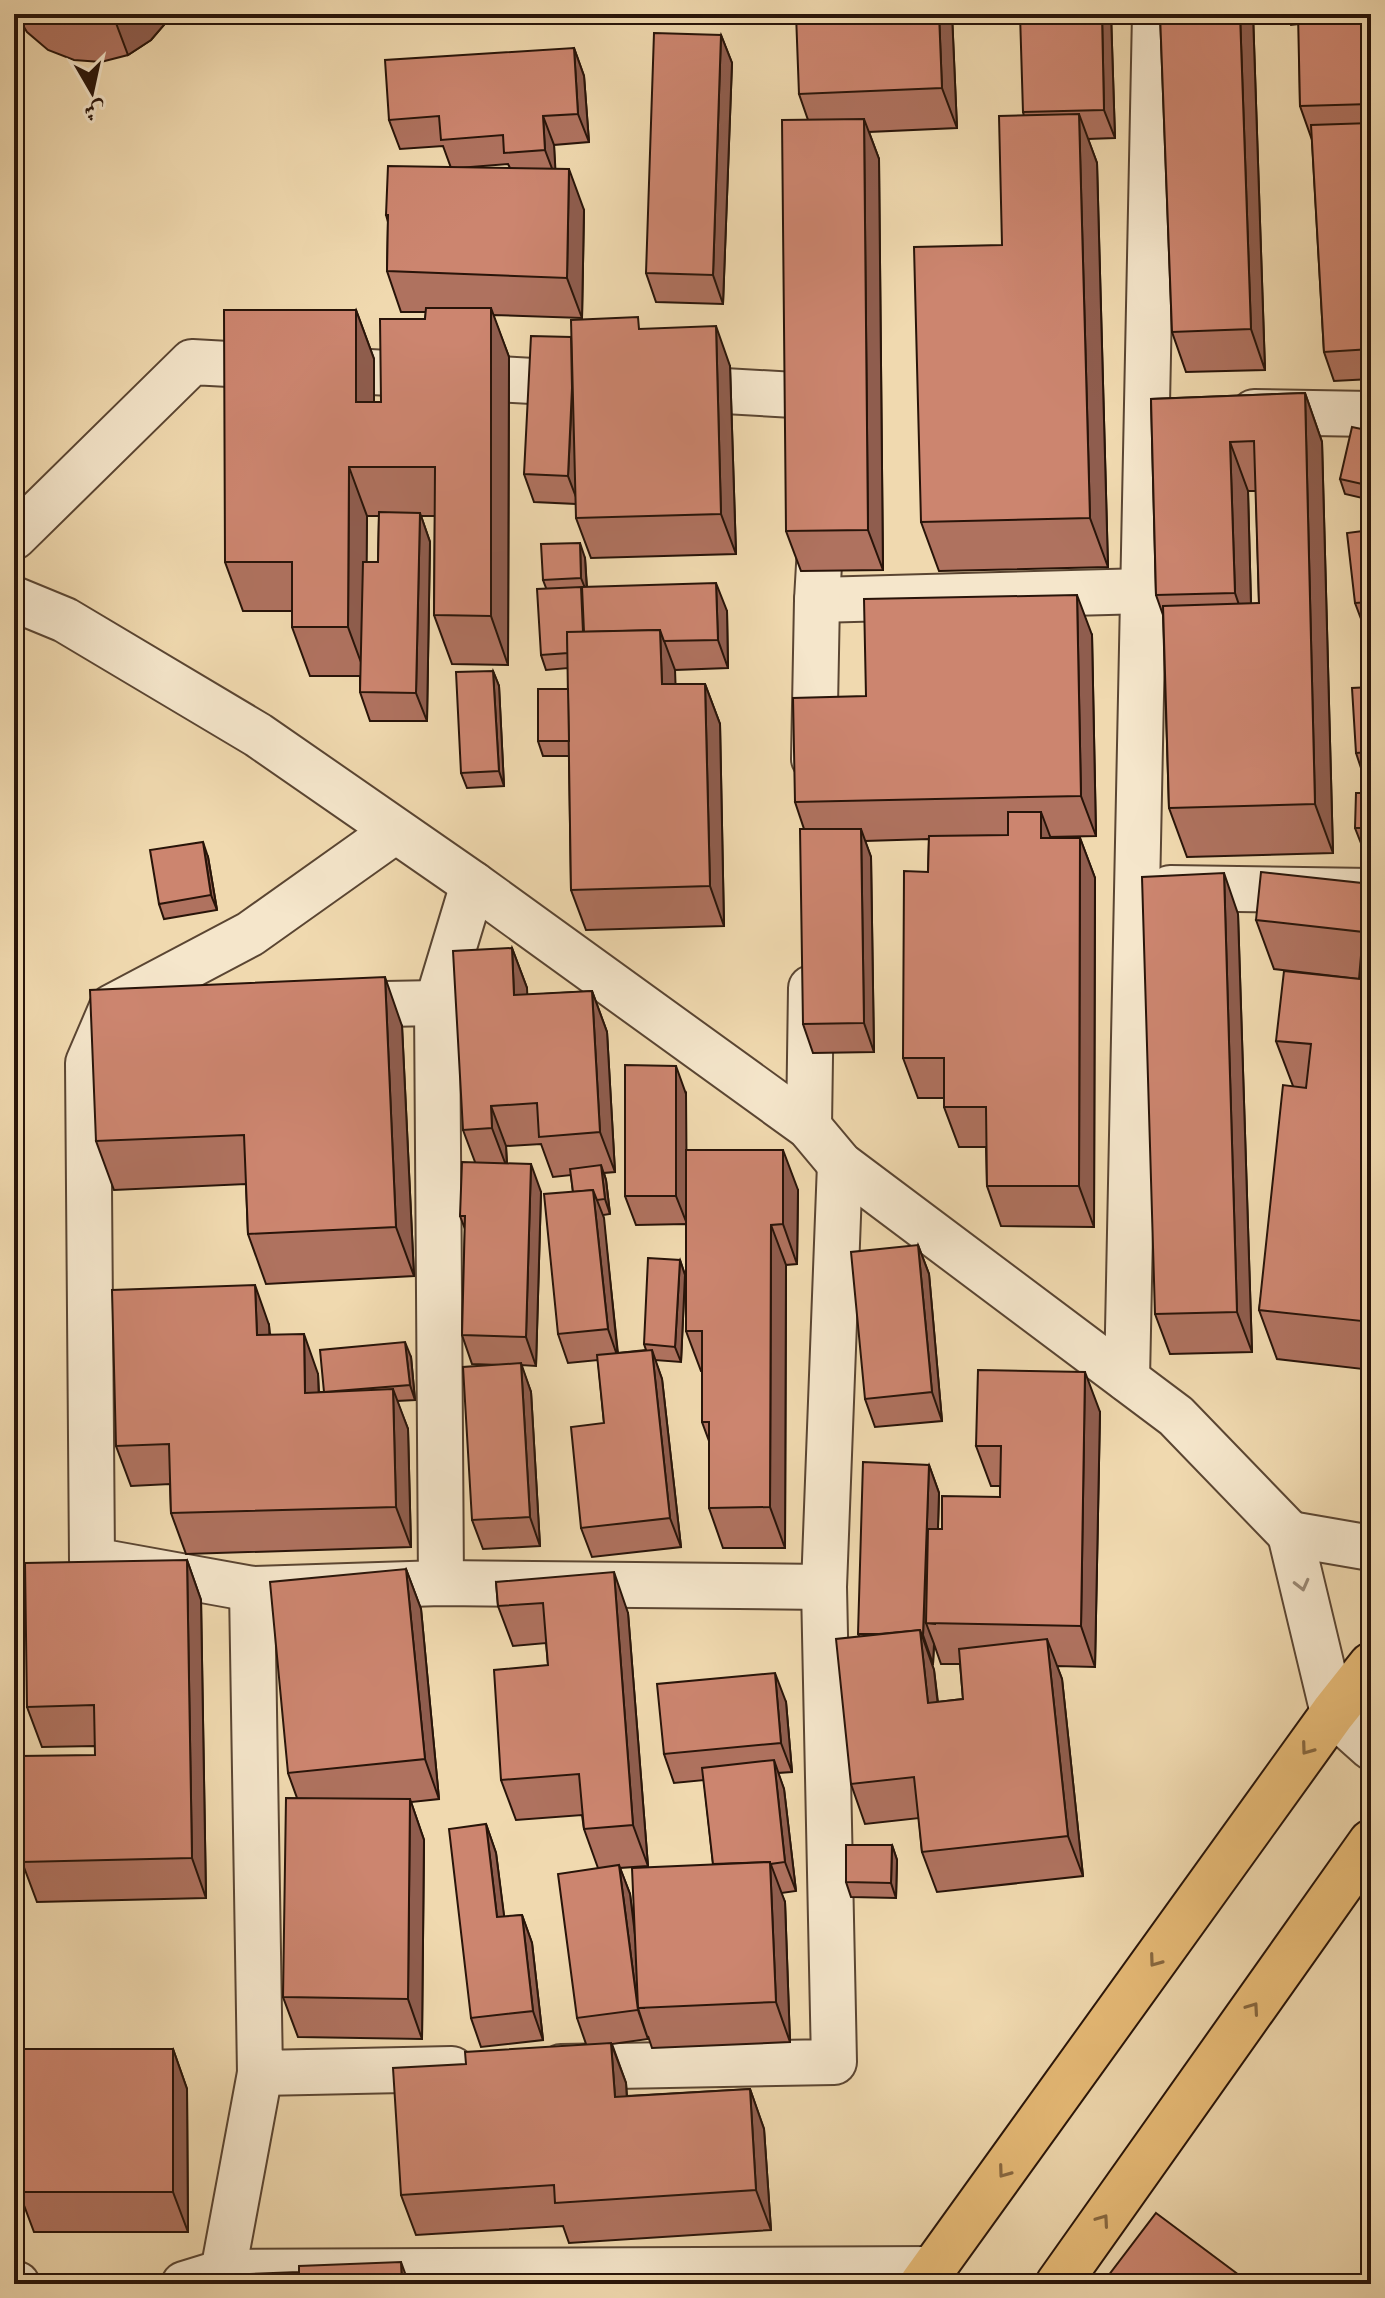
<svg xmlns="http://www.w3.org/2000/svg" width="1385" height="2298" viewBox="0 0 1385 2298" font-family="'Libre Caslon Text',Amiri,serif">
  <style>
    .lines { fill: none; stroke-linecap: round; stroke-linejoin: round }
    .minor-casing { stroke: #5a4532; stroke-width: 48 }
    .major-casing { stroke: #281409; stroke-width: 48 }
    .minor { stroke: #f5e6cb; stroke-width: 44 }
    .major { stroke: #e8bc78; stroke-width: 44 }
    .wall { fill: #af725f; stroke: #281409; stroke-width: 2; fill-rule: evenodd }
    .shaded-wall { fill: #8f5d4e; stroke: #281409; stroke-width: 2 }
    .building { fill: #cc856f; stroke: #281409; stroke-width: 2 }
    .oneway { stroke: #998874 }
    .oneway2 { stroke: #886840 }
  </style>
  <rect width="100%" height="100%" fill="#f0d9af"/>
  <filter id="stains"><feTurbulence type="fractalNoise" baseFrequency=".0025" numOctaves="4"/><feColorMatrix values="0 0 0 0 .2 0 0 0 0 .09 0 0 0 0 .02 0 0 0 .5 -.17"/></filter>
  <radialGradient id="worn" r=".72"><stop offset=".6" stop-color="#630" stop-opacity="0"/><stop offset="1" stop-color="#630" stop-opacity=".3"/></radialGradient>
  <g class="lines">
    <defs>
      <g id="minor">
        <path d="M672,388L829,397"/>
        <path d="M1254,412L1371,414"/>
        <path d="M14,537L192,362L587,384"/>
        <path d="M14,599L65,620L258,735L473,884L809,1127L840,1164L1176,1416L1290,1534"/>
        <path d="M817,600L1145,591"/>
        <path d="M814,759L817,600L822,512"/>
        <path d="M1170,888L1371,891"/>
        <path d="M334,1005L437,1003"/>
        <path d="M809,1127L811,988"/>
        <path d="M1127,1379L1155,14"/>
        <path d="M1371,1548L1290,1534L1333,1713L1371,1747"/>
        <path d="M441,1583L437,1003L473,884"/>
        <path d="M252,1589L92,1560L88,1063L112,1007L250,934L395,831"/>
        <path d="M561,2067L834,2062L824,1587L840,1164"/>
        <path d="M452,2069L260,2073L252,1589L441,1583L824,1587"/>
        <path d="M223,2272L260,2073"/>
        <path d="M14,2283L17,2284"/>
        <path d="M184,2284L223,2272L934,2269"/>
      </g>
      <g id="major">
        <path d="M922,2284L1333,1713L1371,1665"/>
        <path d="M1058,2284L1371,1842"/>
      </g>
    </defs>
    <use href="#minor" class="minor-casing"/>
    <use href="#major" class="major-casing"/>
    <use href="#minor" class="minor"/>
    <use href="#major" class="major"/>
  </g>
  <g class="wall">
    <path d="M16,14H171L169,19L151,40L128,55L101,62L74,60L48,50L27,32Z"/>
    <path d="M952,14L957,128L869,132L879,159L883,570L801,571L786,531L808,120L799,94Z"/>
    <path d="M1111,14L1115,138L1088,139L1097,163L1108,567L939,571L921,522L1002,245L1024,116L1023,112Z"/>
    <path d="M1160,14H1253L1265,370L1186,372L1172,332Z"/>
    <path d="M1287,14H1371V379L1334,381L1324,352L1312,140L1300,106L1299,24L1291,25Z"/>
    <path d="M721,35L732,63L723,304L656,302L646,273Z"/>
    <path d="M574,48L584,76L589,142L554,145L555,169L584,210L582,318L493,315L509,357L508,665L452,664L434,615L435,516H421L430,542L427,721H370L360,692V676H310L292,627V611H243L225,562L356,310L374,359V402H381L425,319L426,312H401L387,271L388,222L386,215L451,168L443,146L400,149L389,120ZM508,164L510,168H458ZM367,516H379L378,562H366Z"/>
    <path d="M643,329L730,366L736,554L591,558L576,518V504L534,502L524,474L571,337Z"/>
    <path d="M1305,393L1322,442L1333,853L1187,857L1169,808L1163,615L1156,595L1151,399ZM1248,491H1256L1259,603L1251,604Z"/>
    <path d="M1371,431V500L1345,494L1340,479Z"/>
    <path d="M1371,530V631L1366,632L1355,603Z"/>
    <path d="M585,558L587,587L727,611L728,668L675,670V684H705L720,724L724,926L586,930L571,890L569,756H543L538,741L568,689V668L546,670L541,655L546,588L543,580Z"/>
    <path d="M1092,635L1096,836L1050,837L1051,838H1080L1095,878L1094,1227L1001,1226L987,1186L986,1147H959L944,1107V1098H918L903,1058L928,872L929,839L865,841L871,857L874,1052L813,1053L803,1024L804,829L795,802Z"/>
    <path d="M493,671L499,686L504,786L467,788L461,773Z"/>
    <path d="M1371,687V768H1361L1356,753Z"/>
    <path d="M1371,793V857L1366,856L1355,828Z"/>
    <path d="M208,857L217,910L164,919L159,904Z"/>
    <path d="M1371,884V1370L1277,1359L1259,1310L1293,1086L1276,1041L1359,979L1274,969L1256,920Z"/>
    <path d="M1238,914L1252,1352L1170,1354L1155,1314Z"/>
    <path d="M512,948L527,988V995L592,991L607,1032L615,1172L604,1173L606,1180L610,1214L603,1215L618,1353L646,1350L644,1344L680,1260L685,1275L681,1362L655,1360L662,1379L681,1547L592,1557L581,1528L604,1423L598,1360L568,1363L558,1334L573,1192L571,1175L553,1177L541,1144L506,1146L507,1163L541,1192L536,1366L521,1365L531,1392L540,1546L483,1549L472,1520L498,1365L472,1364L462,1335L465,1229L460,1216L475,1162L463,1130Z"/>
    <path d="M402,1026L414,1276L266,1284L248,1234L246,1184L114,1190L96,1141Z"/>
    <path d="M686,1094V1150L798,1190L797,1264L786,1265L785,1548H723L709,1508V1441L702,1422V1371H701L686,1331V1224L636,1225L625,1196Z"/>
    <path d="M918,1245L929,1274L942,1421L875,1427L865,1399Z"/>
    <path d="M269,1325L270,1334L318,1374L319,1392H324L411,1357L415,1400L397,1401L408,1429L411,1547L186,1554L171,1513L170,1484L131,1486L116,1446Z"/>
    <path d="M1100,1412L1095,1667L1057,1666L1062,1679L1083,1876L937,1892L922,1852L919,1818L865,1824L851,1784L859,1636L858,1634L929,1465L939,1493L938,1529H942L1000,1497V1486H991L976,1446ZM934,1644L941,1664H960L963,1699L938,1702L934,1670L932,1664H933Z"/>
    <path d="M187,1560L201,1600L206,1898L37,1902L22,1862L95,1755V1746L42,1747L27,1707Z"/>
    <path d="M406,1569L421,1609L439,1799L411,1802L424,1840L422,2039L298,2037L283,1997L297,1798L288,1773Z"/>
    <path d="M496,1582L628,1613L648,1866L620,1868L630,1894L635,1933L713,1864L704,1780L674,1783L664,1754L786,1702L792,1772L778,1773L784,1789L796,1891L781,1893L785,1902L790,2042L652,2048L648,2036V2039L612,2044L626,2083L627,2096L750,2089L764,2129L771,2230L569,2243L563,2226L416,2235L401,2195L466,2064L586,2044L577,2018L598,1868L584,1829L582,1815L516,1820L501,1780L548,1665L546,1643L513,1646L498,1606Z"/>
    <path d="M486,1824L496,1853L504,1917L522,1915L532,1943L543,2040L481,2047L471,2018Z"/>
    <path d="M892,1845L897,1860L896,1898L851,1897L846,1882Z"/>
    <path d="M173,2049L187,2089L188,2232H34L19,2192Z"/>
  </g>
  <g class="shaded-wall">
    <path d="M115,14H171L169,19L151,40L128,55L113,15Z"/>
    <path d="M939,14H952L957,128L942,88Z"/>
    <path d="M1102,14H1111L1115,138L1104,110Z"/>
    <path d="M1240,14H1253L1265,370L1251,329Z"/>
    <path d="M721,35L732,63L723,304L713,275Z"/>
    <path d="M574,48L584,76L589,142L578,114Z"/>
    <path d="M1079,114L1097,163L1108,567L1090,518Z"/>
    <path d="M543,116L554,145L556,179L545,150Z"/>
    <path d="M864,119L879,159L883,570L868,530Z"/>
    <path d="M569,169L584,210L582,318L567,278Z"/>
    <path d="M491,308L509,357L508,665L491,616Z"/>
    <path d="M356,310L374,359V451L356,402Z"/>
    <path d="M716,326L730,366L736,554L721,514Z"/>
    <path d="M575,337L579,505L568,476Z"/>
    <path d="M1305,393L1322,442L1333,853L1315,804Z"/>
    <path d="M1230,442L1248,491L1252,643L1235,593Z"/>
    <path d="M349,467L367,516L366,676L348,627Z"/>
    <path d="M420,513L430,542L427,721L416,693Z"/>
    <path d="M580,543L585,558L587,593L581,578Z"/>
    <path d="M716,583L727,611L728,668L718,640Z"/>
    <path d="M1077,595L1092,635L1096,836L1081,796Z"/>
    <path d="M660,630L675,670L677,724L662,684Z"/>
    <path d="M493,671L499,686L504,786L499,771Z"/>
    <path d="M705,684L720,724L724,926L710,886Z"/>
    <path d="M1041,812L1056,852L1041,838Z"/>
    <path d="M861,829L871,857L874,1052L864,1023Z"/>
    <path d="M1080,838L1095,878L1094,1227L1079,1186Z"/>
    <path d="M203,842L208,857L217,910L211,895Z"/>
    <path d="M1224,873L1238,914L1252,1352L1237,1312Z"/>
    <path d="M512,948L527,988L529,1035L514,995Z"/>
    <path d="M385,977L402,1026L414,1276L396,1227Z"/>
    <path d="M592,991L607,1032L615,1172L600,1132Z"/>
    <path d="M676,1066L686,1094L687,1224L676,1196Z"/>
    <path d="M491,1106L506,1146L507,1168L492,1128Z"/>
    <path d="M783,1150L798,1190L797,1264L783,1224Z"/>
    <path d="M531,1164L541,1192L536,1366L526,1337Z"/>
    <path d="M601,1165L606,1180L610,1214L605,1199Z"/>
    <path d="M593,1190L604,1218L618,1358L608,1329Z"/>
    <path d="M771,1225L786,1265L785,1548L770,1507Z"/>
    <path d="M918,1245L929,1274L942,1421L932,1392Z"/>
    <path d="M680,1260L685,1275L681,1362L675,1347Z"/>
    <path d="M255,1285L269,1325L271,1375L257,1335Z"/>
    <path d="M304,1334L318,1374L320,1433L305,1393Z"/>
    <path d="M405,1342L411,1357L415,1400L410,1385Z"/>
    <path d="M652,1350L662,1379L681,1547L670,1518Z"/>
    <path d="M521,1363L531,1392L540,1546L530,1517Z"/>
    <path d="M1085,1372L1100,1412L1095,1667L1081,1626Z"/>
    <path d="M393,1389L408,1429L411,1547L396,1507Z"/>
    <path d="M929,1465L939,1493L935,1624L926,1623L934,1644L933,1664L923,1635Z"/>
    <path d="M187,1560L201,1600L206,1898L192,1858Z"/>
    <path d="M406,1569L421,1609L439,1799L425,1759Z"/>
    <path d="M614,1572L628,1613L648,1866L633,1825Z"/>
    <path d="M920,1630L934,1670L942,1743L928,1703Z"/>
    <path d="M1047,1639L1062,1679L1083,1876L1068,1836Z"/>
    <path d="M775,1673L786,1702L792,1772L781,1743Z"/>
    <path d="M774,1760L784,1789L796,1891L785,1862Z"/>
    <path d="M410,1799L424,1840L422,2039L408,1999Z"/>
    <path d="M486,1824L496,1853L508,1946L497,1917Z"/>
    <path d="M892,1845L897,1860L896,1898L891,1883Z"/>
    <path d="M770,1862L785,1902L790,2042L776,2002Z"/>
    <path d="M619,1865L630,1894L644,2008H638L648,2039L638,2010Z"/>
    <path d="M522,1915L532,1943L543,2040L533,2011Z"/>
    <path d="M611,2043L626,2083L629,2137L615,2097Z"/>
    <path d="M173,2049L187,2089L188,2232L173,2192Z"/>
    <path d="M750,2089L764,2129L771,2230L756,2190Z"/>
    <path d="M401,2262L409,2284H402Z"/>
  </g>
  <g class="building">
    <path d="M45,14H115L87,22L60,19Z"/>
    <path d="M796,14H939L942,88L799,94Z"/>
    <path d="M1020,14H1102L1104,110L1023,112Z"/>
    <path d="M1160,14H1240L1251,329L1172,332Z"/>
    <path d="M1298,14H1371V104L1300,106Z"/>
    <path d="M654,33L721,35L713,275L646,273Z"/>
    <path d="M574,48L578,114L543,116L545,150L504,153L503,135L441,140L439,116L389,120L385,60Z"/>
    <path d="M1079,114L1090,518L921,522L914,247L1002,245L999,116Z"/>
    <path d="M864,119L868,530L786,531L782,120Z"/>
    <path d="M1371,123V349L1324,352L1311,125Z"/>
    <path d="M388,166L569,169L567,278L387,271L388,215H386Z"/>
    <path d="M426,308H491V616L434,615L435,467H349L348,627H292V562H225L224,310H356V402H381L380,319H425Z"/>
    <path d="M638,317L639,329L716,326L721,514L576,518L571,320Z"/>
    <path d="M531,336L571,337L572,388L568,476L524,474Z"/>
    <path d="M1305,393L1315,804L1169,808L1163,606L1259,603L1254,441L1230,442L1235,593L1156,595L1151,399Z"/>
    <path d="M1352,427L1371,431V486L1340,479Z"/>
    <path d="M379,512L420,513L416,693L360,692L363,562H378Z"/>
    <path d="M1371,530V602L1355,603L1347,533Z"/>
    <path d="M580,543L581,578L543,580L541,544Z"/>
    <path d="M716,583L718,640L664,641L660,630L584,632L582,587Z"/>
    <path d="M581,587L583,632H567L568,653L541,655L537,589Z"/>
    <path d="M1077,595L1081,796L795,802L793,698L866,696L864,599Z"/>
    <path d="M660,630L662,684H705L710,886L571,890L567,632Z"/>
    <path d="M493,671L499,771L461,773L456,672Z"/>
    <path d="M1371,687V752L1356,753L1352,688Z"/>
    <path d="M538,689H568L569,741H538Z"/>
    <path d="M1356,793H1371V828H1355Z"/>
    <path d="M1008,812H1041V838H1080L1079,1186H987L986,1107H944V1058H903L904,871L928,872L929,836L1008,835Z"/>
    <path d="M800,829H861L864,1023L803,1024Z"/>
    <path d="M203,842L211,895L159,904L150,850Z"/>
    <path d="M1261,872L1371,884V1322L1259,1310L1283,1085L1306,1088L1311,1044L1276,1041L1284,971L1359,979L1363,932L1256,920Z"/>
    <path d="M1224,873L1237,1312L1155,1314L1142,877Z"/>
    <path d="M512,948L514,995L592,991L600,1132L539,1137L537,1103L491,1106L492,1128L463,1130L453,951Z"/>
    <path d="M385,977L396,1227L248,1234L244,1135L96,1141L90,990Z"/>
    <path d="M625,1065L676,1066V1196H625Z"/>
    <path d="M686,1150H783V1224L771,1225L770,1507L709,1508V1422H702V1331H686Z"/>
    <path d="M462,1162L531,1164L526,1337L462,1335L465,1216H460Z"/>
    <path d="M601,1165L605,1199L597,1200L593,1190L573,1192L570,1169Z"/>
    <path d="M593,1190L608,1329L558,1334L544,1194Z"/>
    <path d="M918,1245L932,1392L865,1399L851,1252Z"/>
    <path d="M648,1258L680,1260L675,1347L644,1344Z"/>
    <path d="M255,1285L257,1335L304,1334L305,1393L393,1389L396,1507L171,1513L169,1444L116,1446L112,1290Z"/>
    <path d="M405,1342L410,1385L324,1392L320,1350Z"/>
    <path d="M652,1350L670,1518L581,1528L571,1427L604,1423L597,1355Z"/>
    <path d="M521,1363L530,1517L472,1520L463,1367Z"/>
    <path d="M978,1370L1085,1372L1081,1626L926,1623L928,1529H942V1496L1000,1497L1001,1446H976Z"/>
    <path d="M863,1462L929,1465L923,1635H922L920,1630L879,1634H858Z"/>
    <path d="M187,1560L192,1858L22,1862L20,1756L95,1755L94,1705L27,1707L25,1563Z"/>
    <path d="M406,1569L425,1759L288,1773L270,1582Z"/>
    <path d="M614,1572L633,1825L584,1829L579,1774L501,1780L494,1670L548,1665L543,1603L498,1606L496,1582Z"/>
    <path d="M920,1630L928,1703L963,1699L959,1649L1047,1639L1068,1836L922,1852L914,1777L851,1784L836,1639Z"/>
    <path d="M775,1673L781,1743L664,1754L657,1684Z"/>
    <path d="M774,1760L785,1862L770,1864V1862L713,1864L702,1768Z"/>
    <path d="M286,1798L410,1799L408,1999L283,1997Z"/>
    <path d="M486,1824L497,1917L522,1915L533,2011L471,2018L449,1829Z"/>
    <path d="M846,1845H892L891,1883L846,1882Z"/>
    <path d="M770,1862L776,2002L638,2008L632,1868Z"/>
    <path d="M619,1865L638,2010L577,2018L558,1874Z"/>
    <path d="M611,2043L615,2097L750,2089L756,2190L555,2203L554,2185L401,2195L393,2068L466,2064L465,2052Z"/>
    <rect x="19" y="2049" width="154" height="143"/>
    <path d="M1156,2213L1251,2284H1102Z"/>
    <path d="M401,2262L402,2284H151L150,2278L299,2272V2266Z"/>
  </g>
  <defs><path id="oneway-chevron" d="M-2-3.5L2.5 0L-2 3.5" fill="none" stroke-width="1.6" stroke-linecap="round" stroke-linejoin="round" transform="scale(2)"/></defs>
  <use class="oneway" href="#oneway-chevron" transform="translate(1302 1585) rotate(76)"/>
  <g class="oneway2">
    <use href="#oneway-chevron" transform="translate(1307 1749) rotate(126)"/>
    <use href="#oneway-chevron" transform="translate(1155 1961) rotate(126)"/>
    <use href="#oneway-chevron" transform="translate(1253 2008) rotate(-55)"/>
    <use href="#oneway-chevron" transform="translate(1004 2172) rotate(126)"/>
    <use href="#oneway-chevron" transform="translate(1103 2220) rotate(-55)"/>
  </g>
  <rect width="1385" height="2298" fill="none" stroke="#f0d9af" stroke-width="48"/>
  <rect x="16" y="16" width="1353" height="2266" fill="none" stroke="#281409" stroke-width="4"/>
  <rect x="24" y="24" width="1337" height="2250" fill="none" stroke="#281409" stroke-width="2"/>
  <g transform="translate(92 92) rotate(171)" stroke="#f5e6cb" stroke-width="6" paint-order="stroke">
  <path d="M0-6L14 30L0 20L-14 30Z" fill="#281409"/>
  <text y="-12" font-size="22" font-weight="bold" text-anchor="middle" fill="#281409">ش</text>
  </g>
  <rect width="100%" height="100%" filter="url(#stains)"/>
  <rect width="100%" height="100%" fill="url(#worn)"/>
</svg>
